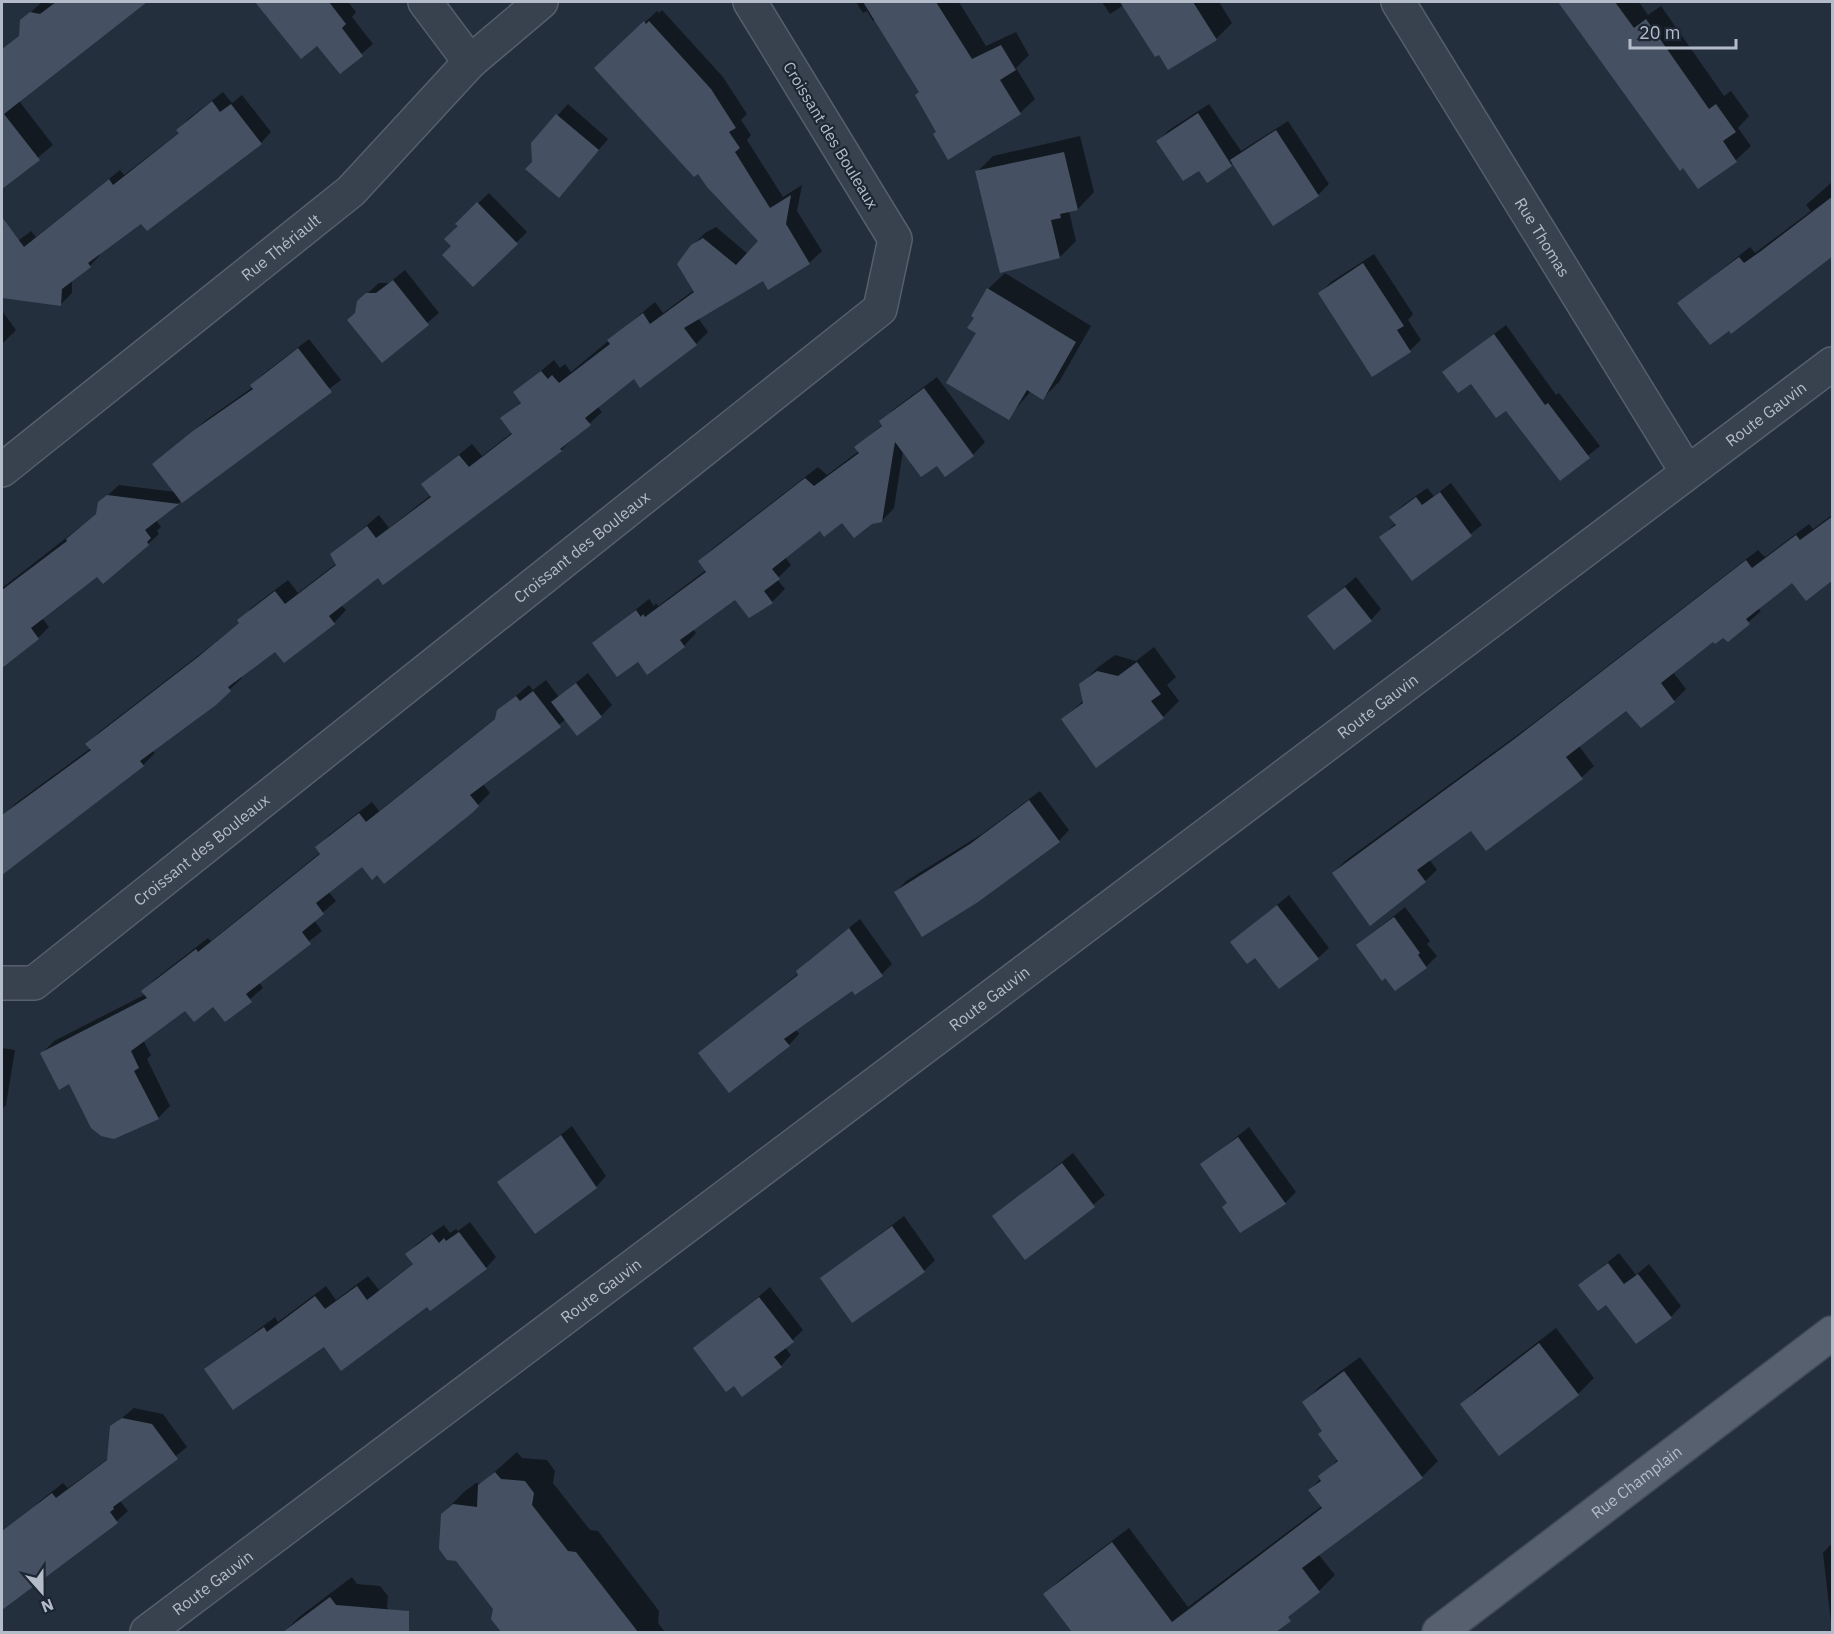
<svg xmlns="http://www.w3.org/2000/svg" width="1834" height="1634" viewBox="0 0 1834 1634" font-family="'IBM Plex Sans',sans-serif">
  <style>
    .shadow { fill: #0007 }
    .building { fill: #455162 }
    .lines { fill: none; stroke-linecap: round; stroke-linejoin: round }
    .minor-casing { stroke: #565f6c; stroke-width: 36 }
    .tertiary-casing { stroke: #565f6c; stroke-width: 36 }
    .primary-casing { stroke: #414a57; stroke-width: 36 }
    .minor { stroke: #38414e; stroke-width: 33 }
    .tertiary { stroke: #38414e; stroke-width: 33 }
    .primary { stroke: #56606e; stroke-width: 33 }
    .labels { text-anchor: middle; dominant-baseline: central; stroke-width: 4.5; stroke-linejoin: round; paint-order: stroke }
    .street-label { font-size: 16px; fill: #b4bcc9; stroke: #1d2633 }
  </style>
  <rect width="100%" height="100%" fill="#242f3e"/>
  <g class="shadow">
    <path d="M42,2L52,4L55,2H142L133,10L22,20Z"/>
    <path d="M275,2H348L356,12L352,17L373,44L340,72L318,44L265,12Z"/>
    <path d="M856,2H959L986,46L1016,32L1029,55L1016,68L1035,99L1020,113L949,157L920,92L876,19L873,21L867,11L863,13Z"/>
    <path d="M1102,2H1219L1232,23L1216,39L1124,5L1110,14Z"/>
    <path d="M1560,2H1639L1648,15L1661,6L1724,96L1731,91L1749,116L1738,128L1751,146L1736,160L1699,187L1684,166L1680,169Z"/>
    <path d="M662,10L723,77L747,114L741,120L751,135L747,140L783,197L802,185L797,211L822,251L809,263L763,279L698,318L708,332L696,344L641,386L635,377L597,406L602,412L561,450L384,583L378,576L341,605L346,610L334,623L276,650L240,676L242,678L215,703L153,751L155,753L143,765L2,874V817L16,803L91,748L87,744L99,732L212,645L240,622L251,608L288,580L298,593L337,563L332,554L379,515L389,528L431,495L423,484L472,444L482,456L513,432L502,419L522,401L515,393L554,360L560,368L565,364L571,372L655,302L663,313L694,290L692,246L705,233L716,227L748,254L760,241L608,56L657,11L659,13Z"/>
    <path d="M6,84L53,145L2,187V88Z"/>
    <path d="M223,92L232,103L242,95L271,132L261,143L141,221L99,253L100,255L90,266L72,280V293L61,304L2,296V253L31,231L36,237L120,170L124,175L180,132L178,130L188,119Z"/>
    <path d="M568,104L608,139L569,185L533,162V143Z"/>
    <path d="M1209,104L1241,151L1288,121L1329,184L1318,195L1233,163L1207,181L1199,169L1158,141L1169,130Z"/>
    <path d="M1080,136L1094,192L1078,209L1069,211L1076,241L1060,257L977,172L993,156Z"/>
    <path d="M1832,182V255L1679,303L1750,247L1755,253L1811,211L1806,205Z"/>
    <path d="M489,193L527,232L473,285L453,246L460,226L457,224Z"/>
    <path d="M1374,254L1413,314L1408,320L1421,340L1410,350L1320,293L1331,282Z"/>
    <path d="M405,270L439,313L382,361L357,312L359,301L379,283H389Z"/>
    <path d="M1005,273L1091,326L1059,382L1043,398L1031,391L1008,418L978,333L976,317L973,315L988,289Z"/>
    <path d="M2,311L16,330L2,344Z"/>
    <path d="M1506,325L1556,395L1559,393L1600,446L1560,478L1506,409L1472,382L1444,372Z"/>
    <path d="M309,339L341,380L156,520L161,527L157,531L159,534L148,544L97,575L42,618L49,627L38,638L12,659L4,648L2,649V588L98,513L99,503L119,485L176,492L154,464L206,420L253,387L252,385L263,374Z"/>
    <path d="M937,377L985,442L973,455L937,463L903,451L894,508L882,521H843L820,529L785,557L791,565L777,579L785,589L772,602L749,616L735,598L693,629L696,633L684,646L639,660L594,643L649,599L654,606L656,603L658,606L706,570L700,561L712,549L818,467L827,475L859,451L856,447L883,424L881,422L894,409Z"/>
    <path d="M1451,483L1482,525L1412,579L1381,537L1396,523L1391,517L1402,506L1427,488L1434,496Z"/>
    <path d="M1832,515V578L1792,581L1758,608L1761,611L1728,640L1724,636L1714,640L1673,672L1686,689L1674,701L1626,709L1579,746L1594,766L1582,777L1471,829L1429,859L1437,870L1425,881L1333,873L1345,861L1531,725L1758,550L1765,557L1809,524L1813,529Z"/>
    <path d="M1356,577L1381,609L1371,620L1309,616Z"/>
    <path d="M1154,647L1176,677L1167,685L1179,701L1163,717L1063,719L1084,700L1081,685L1097,668L1115,655L1136,661Z"/>
    <path d="M588,673L612,705L601,716L578,734L566,719L483,784L490,793L465,818L377,873L362,865L328,891L336,901L314,920L322,931L259,982L263,988L225,1020L214,1005L186,1009L143,1040L151,1055L147,1059L170,1106L158,1118L70,1082L42,1053L54,1041L146,994L143,991L155,979L208,938L211,941L321,852L317,847L329,835L372,802L379,811L497,717L498,711L529,685L533,690L546,680L559,697Z"/>
    <path d="M1040,791L1069,830L1059,841L896,892L906,881L982,834Z"/>
    <path d="M1289,895L1329,948L1318,958L1255,956L1232,942Z"/>
    <path d="M1405,907L1430,941L1427,944L1437,956L1426,967L1358,945Z"/>
    <path d="M860,919L892,964L882,974L853,989L795,1029L799,1034L789,1045L700,1053L799,973L808,961Z"/>
    <path d="M2,1048L15,1050L6,1105L2,1109Z"/>
    <path d="M572,1126L606,1176L596,1187L499,1182Z"/>
    <path d="M1249,1127L1296,1192L1285,1203L1229,1202L1202,1164Z"/>
    <path d="M1073,1153L1105,1195L1026,1258L994,1216Z"/>
    <path d="M904,1216L935,1260L924,1271L822,1278Z"/>
    <path d="M470,1222L496,1257L486,1268L427,1305L324,1345L206,1369L275,1317L278,1322L326,1286L336,1300L368,1276L379,1290L414,1263L407,1254L418,1243L444,1225L450,1233L456,1229L458,1231Z"/>
    <path d="M1619,1253L1636,1275L1649,1264L1681,1306L1671,1317L1606,1303L1580,1285Z"/>
    <path d="M770,1287L803,1330L785,1347L791,1355L781,1366L734,1384L695,1349Z"/>
    <path d="M1556,1328L1594,1378L1578,1394L1462,1404L1478,1388Z"/>
    <path d="M1360,1357L1438,1461L1422,1477L1318,1554L1335,1575L1319,1591L1265,1632H1074L1045,1594L1061,1579L1129,1528L1188,1607L1322,1506L1310,1490L1338,1459L1324,1430L1304,1403L1319,1387Z"/>
    <path d="M134,1408L163,1414L187,1447L120,1501L128,1511L117,1521L2,1609V1543L34,1518L29,1512L40,1501L63,1483L68,1488L109,1458L112,1426Z"/>
    <path d="M517,1452L522,1458L547,1460L555,1471L553,1483L590,1530L598,1531L659,1611L658,1623L665,1632H503L492,1619L495,1608L442,1514L464,1492L476,1483L481,1484Z"/>
    <path d="M1832,1543V1632L1823,1553Z"/>
    <path d="M352,1577L357,1584L380,1586L388,1596L387,1607L406,1632H284L299,1617Z"/>
  </g>
  <g class="building">
    <path d="M56,2H147L4,114L40,160L2,189V49L19,36L20,20L30,12L40,14Z"/>
    <path d="M255,2H329L346,24L342,28L363,56L340,74L317,46L301,59Z"/>
    <path d="M863,2H936L972,59L1001,45L1016,70L1000,80L1021,114L948,160L933,134L936,132L915,95L919,92Z"/>
    <path d="M1120,2H1193L1217,40L1168,70L1159,55L1155,57Z"/>
    <path d="M1558,2H1615L1634,28L1646,19L1709,109L1716,104L1736,132L1723,141L1737,162L1698,189L1683,168L1680,171Z"/>
    <path d="M644,21L646,24L649,21L711,89L736,128L729,132L740,148L735,152L770,208L791,195L786,224L810,264L768,290L763,281L684,328L697,345L640,388L634,379L585,418L591,425L560,449L562,451L383,585L378,578L329,616L335,624L284,663L275,652L228,687L231,691L216,705L140,761L144,766L2,875V815L91,750L85,744L198,657L239,623L237,620L275,591L285,604L336,565L330,554L367,526L376,538L431,497L421,484L459,455L469,467L512,434L500,418L521,403L513,392L541,371L548,379L552,375L559,383L610,344L607,340L643,313L650,324L694,292L677,264L691,245L703,238L736,265L758,241L707,187L698,174L694,177L594,68Z"/>
    <path d="M212,101L220,112L231,104L262,144L147,231L141,224L88,263L91,267L62,289L61,306L2,298V217L24,247L109,179L113,185L179,133L176,130Z"/>
    <path d="M1198,113L1232,166L1207,183L1199,171L1183,181L1156,141Z"/>
    <path d="M556,114L599,150L559,198L525,169L532,162L531,143Z"/>
    <path d="M1276,130L1319,196L1273,226L1230,160Z"/>
    <path d="M1064,152L1078,210L1060,214L1061,218L1051,220L1060,258L1000,273L975,171Z"/>
    <path d="M1833,196V256L1731,334L1729,331L1710,345L1677,303L1739,257L1744,263L1761,251Z"/>
    <path d="M477,202L518,244L473,287L442,255L451,246L444,239L458,226L455,224Z"/>
    <path d="M1363,263L1404,326L1397,330L1411,352L1372,377L1318,293Z"/>
    <path d="M393,280L429,325L382,363L347,320L355,313L357,301L366,293H376Z"/>
    <path d="M987,288L1076,342L1043,400L1027,390L1009,420L946,383L976,333L967,328L974,318L971,316Z"/>
    <path d="M1494,334L1545,405L1548,403L1590,458L1560,481L1506,411L1496,418L1471,384L1458,393L1442,372Z"/>
    <path d="M298,348L332,392L182,503L152,464L194,430L253,389L250,385Z"/>
    <path d="M924,388L974,456L945,477L937,466L921,477L895,442L882,522L872,524L854,538L842,523L824,537L820,531L772,569L780,579L764,591L773,603L749,618L735,600L680,640L685,647L647,675L638,662L617,677L592,643L636,610L641,617L643,614L645,617L706,572L698,561L805,478L814,486L859,453L854,447L882,426L879,421Z"/>
    <path d="M1440,492L1472,536L1412,581L1379,537L1396,525L1389,517L1416,497L1422,505Z"/>
    <path d="M107,495L179,504L145,530L151,538L147,542L149,545L103,584L97,577L31,628L39,639L2,668V590L67,541L66,539L96,514L98,502Z"/>
    <path d="M1833,516V580L1806,601L1792,583L1746,619L1750,624L1728,642L1723,638L1715,644L1713,642L1661,683L1675,702L1641,728L1626,711L1566,757L1583,779L1486,851L1471,831L1417,870L1426,882L1370,926L1332,873L1517,737L1746,560L1752,568L1796,535L1800,540Z"/>
    <path d="M1345,587L1372,621L1334,650L1307,616Z"/>
    <path d="M1137,662L1161,694L1151,701L1164,718L1096,768L1061,719L1083,703L1079,684L1097,671L1118,676Z"/>
    <path d="M576,683L602,717L577,736L551,702Z"/>
    <path d="M533,691L561,727L470,795L479,806L472,813L384,884L377,875L372,880L362,867L316,903L324,914L302,932L311,944L246,994L252,1002L225,1022L213,1007L194,1022L185,1011L131,1051L139,1068L134,1071L159,1119L114,1139L101,1136L91,1128L69,1084L59,1090L40,1053L147,998L141,991L196,949L198,952L320,854L315,847L359,813L366,822L495,719L497,710L516,696L520,701Z"/>
    <path d="M1029,800L1060,842L978,902L922,937L894,892L970,844Z"/>
    <path d="M1277,905L1319,959L1279,989L1255,958L1247,964L1230,942Z"/>
    <path d="M1394,917L1420,953L1418,955L1427,968L1395,991L1385,978L1382,981L1356,945Z"/>
    <path d="M849,928L883,976L855,995L852,991L784,1039L790,1046L729,1093L698,1053L798,975L796,971Z"/>
    <path d="M561,1135L597,1188L535,1234L497,1182Z"/>
    <path d="M1238,1137L1286,1204L1240,1233L1222,1207L1227,1203L1200,1164Z"/>
    <path d="M1062,1163L1095,1207L1025,1260L992,1216Z"/>
    <path d="M892,1226L925,1272L852,1323L820,1278Z"/>
    <path d="M459,1232L487,1269L430,1311L427,1307L341,1371L324,1347L233,1410L204,1369L264,1327L267,1332L315,1296L325,1309L357,1286L367,1300L413,1264L405,1254L432,1234L439,1243L444,1238L446,1241Z"/>
    <path d="M1608,1263L1624,1284L1638,1274L1672,1318L1636,1344L1606,1305L1598,1311L1578,1285Z"/>
    <path d="M759,1297L794,1342L774,1357L782,1367L742,1397L734,1386L726,1392L693,1348Z"/>
    <path d="M1539,1343L1579,1395L1499,1456L1460,1404Z"/>
    <path d="M1344,1371L1423,1478L1302,1568L1320,1592L1288,1617L1291,1621L1276,1632H1072L1043,1594L1112,1542L1172,1622L1322,1508L1308,1490L1321,1481L1318,1476L1338,1461L1318,1434L1322,1431L1302,1402Z"/>
    <path d="M122,1418L152,1424L178,1459L113,1507L114,1509L110,1512L118,1523L2,1610V1531L52,1493L56,1498L107,1460L110,1426Z"/>
    <path d="M495,1472L501,1479L525,1481L534,1493L532,1505L568,1551L576,1552L638,1632H501L491,1619L493,1609L456,1561L447,1560L439,1549L441,1514L453,1504L477,1507L478,1485Z"/>
    <path d="M330,1597L336,1605L409,1611V1632H283Z"/>
  </g>
  <g class="lines">
    <defs>
      <g id="minor">
        <path d="M425,2L470,62"/>
        <path id="s1" d="M2,470L351,191L470,62L541,2"/>
        <path id="s2" d="M2,983H34L880,309L895,239L750,2"/>
      </g>
      <g id="tertiary">
        <path id="s3" d="M1398,2L1687,472"/>
        <path id="s4" d="M147,1632L1832,364"/>
      </g>
      <g id="primary">
        <path id="s5" d="M1439,1632L1832,1333"/>
      </g>
    </defs>
    <use href="#minor" class="minor-casing"/>
    <use href="#tertiary" class="tertiary-casing"/>
    <use href="#primary" class="primary-casing"/>
    <use href="#minor" class="minor"/>
    <use href="#tertiary" class="tertiary"/>
    <use href="#primary" class="primary"/>
  </g>
  <g class="labels">
    <g class="street-label">
      <text transform="translate(831 135) rotate(59)">Croissant des Bouleaux</text>
      <text stroke="none"><textPath href="#s3" startOffset="276">Rue Thomas</textPath></text>
      <text stroke="none"><textPath href="#s1" startOffset="357">Rue Thériault</textPath></text>
      <text stroke="none"><textPath href="#s4" startOffset="2026">Route Gauvin</textPath></text>
      <text stroke="none"><textPath href="#s2" startOffset="732">Croissant des Bouleaux</textPath></text>
      <text stroke="none"><textPath href="#s4" startOffset="1540">Route Gauvin</textPath></text>
      <text stroke="none"><textPath href="#s2" startOffset="246">Croissant des Bouleaux</textPath></text>
      <text stroke="none"><textPath href="#s4" startOffset="1054">Route Gauvin</textPath></text>
      <text stroke="none"><textPath href="#s4" startOffset="568">Route Gauvin</textPath></text>
      <text stroke="none"><textPath href="#s5" startOffset="248">Rue Champlain</textPath></text>
      <text stroke="none"><textPath href="#s4" startOffset="82">Route Gauvin</textPath></text>
    </g>
  </g>
  <rect width="1834" height="1634" fill="none" stroke="#b4bcc9" stroke-width="6"/>
  <g transform="translate(42 1592) rotate(159)" stroke="#1d2633" stroke-width="4.5" paint-order="stroke">
  <path d="M0-4.5L10 22L0 15L-10 22Z" fill="#b4bcc9"/>
  <text y="-9" font-size="16" font-weight="bold" text-anchor="middle" fill="#b4bcc9">N</text>
  </g>
  <path d="M1630 39v9h106v-9" fill="none" stroke="#b4bcc9" stroke-width="3"/>
  <text x="1639" y="39" font-size="18" fill="#b4bcc9" stroke="#1d2633" stroke-width="4.5" paint-order="stroke">20 m</text>
</svg>
